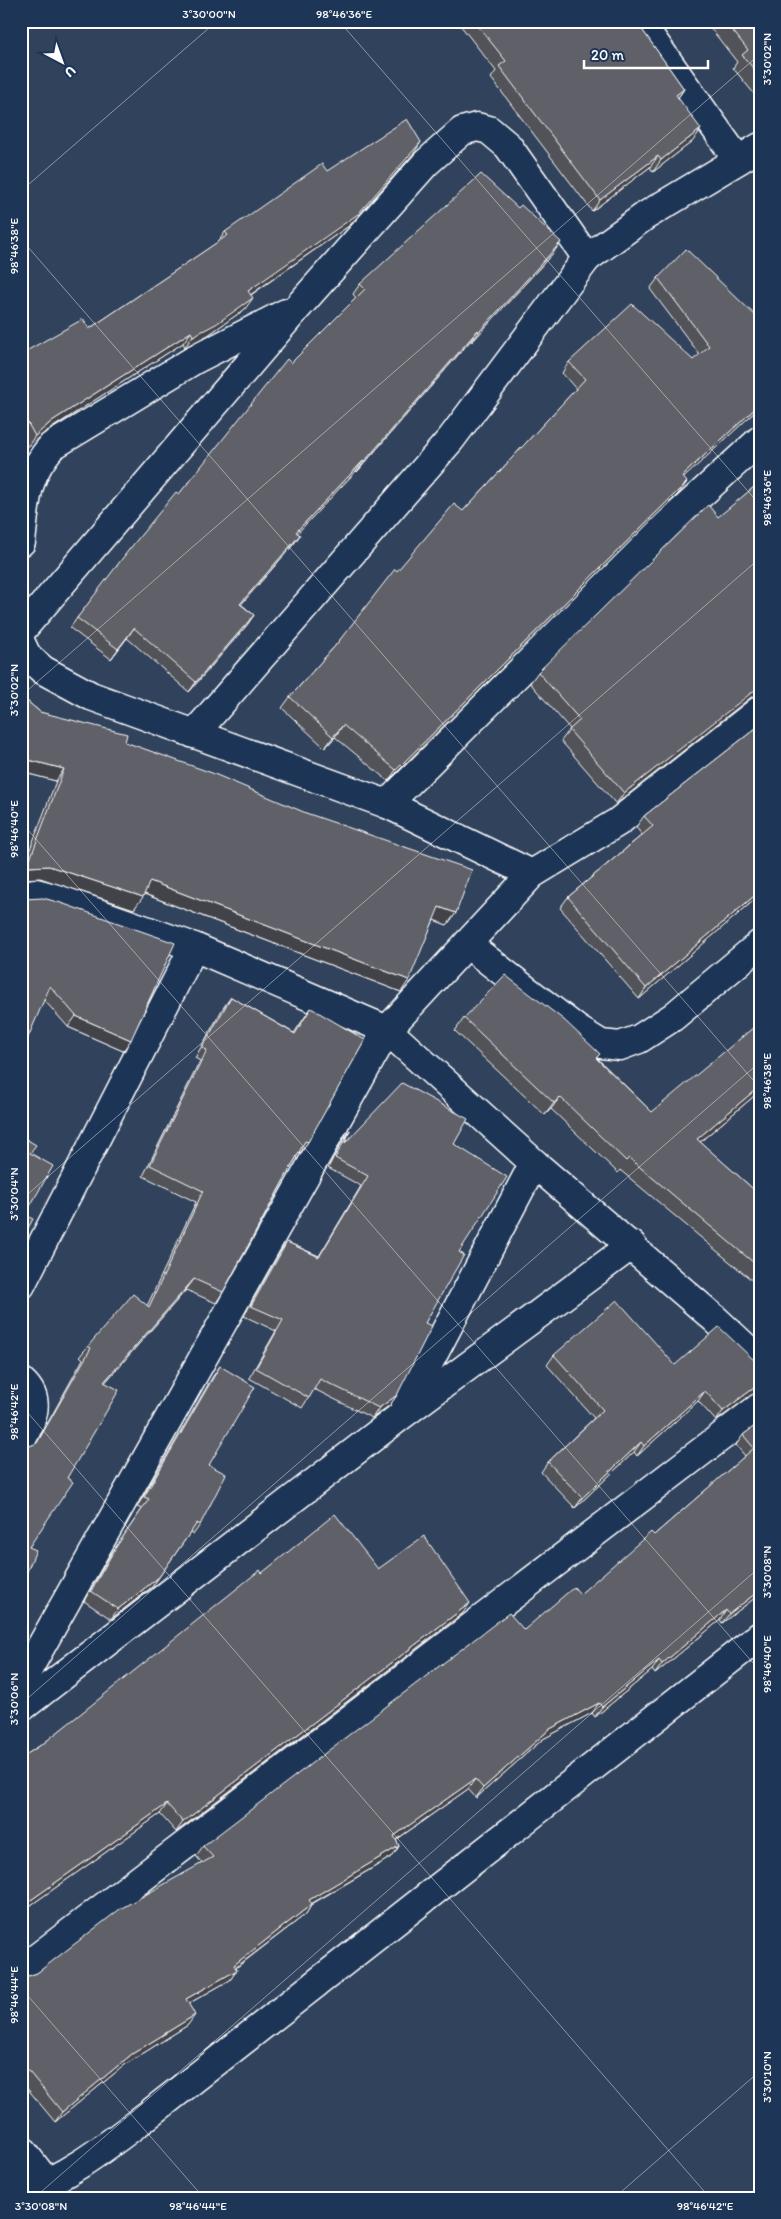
<svg xmlns="http://www.w3.org/2000/svg" width="781" height="2219" viewBox="0 0 781 2219" font-family="Itim,sans-serif">
  <style>
    .lines { fill: none; stroke-linecap: round; stroke-linejoin: round }
    .minor-casing { stroke: #fff; stroke-width: 31 }
    .minor { stroke: #1d3557; stroke-width: 28 }
    .wall { fill: #515359; stroke: #fff }
    .shaded-wall { fill: #424349; stroke: #fff }
    .building { fill: #5e6068; stroke: #fff }
    .ticks { fill: none; stroke: #fff; stroke-width: 1; stroke-opacity: 0.45 }
    .neatline { fill: none; stroke: #fff; stroke-width: 2 }
    .ticks-label { font-size: 12px; text-anchor: middle; fill: #fff }
  </style>
  <rect width="100%" height="100%" fill="#30425c"/>
  <filter id="ink" filterUnits="userSpaceOnUse"><feTurbulence type="fractalNoise" baseFrequency=".02" numOctaves="2"/><feDisplacementMap in="SourceGraphic" scale="10" xChannelSelector="R" yChannelSelector="G"/><feConvolveMatrix kernelMatrix="1 2 1 2 8 2 1 2 1" color-interpolation-filters="sRGB"/></filter>
  <g filter="url(#ink)">
    <g class="lines">
      <defs>
        <g id="minor">
          <path d="M639,21L738,160"/>
          <path d="M21,542C26,502 24,478 52,446L194,360L286,313"/>
          <path d="M21,631L297,308L426,163L462,131L477,127L489,130L508,146L587,258"/>
          <path d="M21,643L27,656L43,670L91,696L387,804L532,874"/>
          <path d="M194,734L451,439L587,258L645,216L760,147"/>
          <path d="M387,804L665,527L760,440"/>
          <path d="M21,895L36,893L58,899L194,947L387,1030L534,1163L715,1319L760,1361"/>
          <path d="M467,944L578,1030L601,1044L620,1046L639,1039L673,1017L760,944"/>
          <path d="M21,1285L194,947"/>
          <path d="M21,1381C43,1400 32,1419 21,1441"/>
          <path d="M404,1410L534,1163"/>
          <path d="M21,1682L387,1030L532,874L618,822L760,710"/>
          <path d="M21,1708L402,1415L632,1245"/>
          <path d="M21,1970L760,1407"/>
          <path d="M21,2149L48,2184"/>
          <path d="M21,2193C69,2177 108,2145 148,2115L760,1636"/>
        </g>
      </defs>
      <use href="#minor" class="minor-casing"/>
      <use href="#minor" class="minor"/>
    </g>
    <g class="wall">
      <path d="M457,21H636L684,89L678,98L693,141L653,172L650,167L592,211L491,78L496,71Z"/>
      <path d="M705,21H760V101L733,68L737,62Z"/>
      <path d="M414,153L350,225L251,295L245,309L208,335L185,347L183,343L44,433L27,447L21,436V354L89,329L218,242L225,232Z"/>
      <path d="M554,252L472,342L471,340L357,472L356,471L297,533L300,535L293,545L241,604L254,615L247,625L189,692L127,638L111,659L70,628L77,618L179,494L291,363L356,298L353,294L360,284Z"/>
      <path d="M658,278L760,320V407L683,478L679,493L388,781L335,737L325,748L282,708L290,697L335,646L397,571L463,511L576,389L562,373L569,362L693,360L700,355L650,289Z"/>
      <path d="M760,482V695H757L750,698L616,804L561,741L570,729L530,683L538,672Z"/>
      <path d="M21,696L40,712L125,742L456,913L447,925L434,920L401,992L144,894L134,909L40,878L21,879V873L56,781L21,772Z"/>
      <path d="M760,725V895L639,999L560,908L568,897L642,835L636,827L644,816Z"/>
      <path d="M21,897L131,1040L123,1051L68,1027L44,1000Z"/>
      <path d="M231,997L294,1033L311,1008L308,1142L300,1153L299,1152L223,1292L216,1303L186,1290L105,1382L67,1478L29,1547L22,1444L30,1446L36,1444L83,1359L80,1356L88,1346L147,1306L196,1202L143,1176L200,1061L195,1058L223,1008Z"/>
      <path d="M464,1018L597,1058L652,1112L760,1091L700,1142L760,1195V1287L620,1170L618,1173L551,1109L545,1115L455,1031Z"/>
      <path d="M350,1130L345,1143L454,1144L459,1252L425,1323L397,1395L390,1405L372,1418L314,1389L302,1408L249,1378L276,1331L244,1316L280,1252L287,1242L319,1256L361,1186L328,1168L343,1140Z"/>
      <path d="M554,1355L675,1365L756,1362L760,1363V1392L751,1395L716,1421L698,1401L637,1456L634,1452L575,1508L541,1472L548,1462L594,1418L547,1365Z"/>
      <path d="M220,1366L209,1465L200,1525L193,1535L190,1533L152,1587L111,1619L84,1601L109,1557L142,1509L137,1507L213,1376Z"/>
      <path d="M760,1422V1594L722,1623L720,1620L655,1674L652,1670L595,1717L592,1713L543,1739L476,1798L468,1789L396,1840L399,1846L393,1856L312,1904L306,1914L236,1968L237,1970L230,1980L188,2004V2025L126,2064L55,2122L21,2081V1974L29,1976L37,1973L202,1863L196,1856L203,1846L524,1630L580,1594L654,1535L745,1456L736,1445L743,1435Z"/>
      <path d="M378,1569L463,1613L176,1832L160,1814L21,1912V1758L44,1743L262,1573Z"/>
    </g>
    <g class="shaded-wall">
      <path d="M684,89L676,100V95Z"/>
      <path d="M701,129L693,141L653,172L661,160Z"/>
      <path d="M421,142L414,153L350,225L240,302L248,291Z"/>
      <path d="M658,156L650,167L592,211L600,200Z"/>
      <path d="M561,242L554,252L472,342L479,332Z"/>
      <path d="M253,298L245,309L208,335L185,347L193,336Z"/>
      <path d="M478,330L471,340L357,472L364,462Z"/>
      <path d="M191,332L183,343L44,433L27,447L35,436L52,421Z"/>
      <path d="M760,404V407L674,487L682,476Z"/>
      <path d="M363,461L356,471L289,542L296,532Z"/>
      <path d="M687,482L679,493L388,781L396,770Z"/>
      <path d="M300,535L293,545L233,614L240,604Z"/>
      <path d="M254,615L247,625L189,692L196,682Z"/>
      <path d="M134,628L127,638L111,659L118,649Z"/>
      <path d="M758,686H760V695H757L750,698L616,804L624,793Z"/>
      <path d="M343,725L335,737L325,748L333,737Z"/>
      <path d="M21,758L64,769L56,781L21,772Z"/>
      <path d="M49,866L143,897L134,909L40,878L21,879V876L27,867Z"/>
      <path d="M150,881L409,980L401,992L142,893Z"/>
      <path d="M760,891V895L639,999L646,988Z"/>
      <path d="M439,907L456,913L447,925L431,919Z"/>
      <path d="M76,1016L131,1040L123,1051L68,1027Z"/>
      <path d="M760,1086V1091L688,1152L697,1139Z"/>
      <path d="M560,1097L551,1109L545,1115L554,1103Z"/>
      <path d="M194,1279L186,1290L97,1392L104,1382Z"/>
      <path d="M760,1384V1392L751,1395L716,1421L723,1411L758,1385Z"/>
      <path d="M705,1391L698,1401L637,1456L644,1446Z"/>
      <path d="M397,1395L390,1405L372,1418L379,1408Z"/>
      <path d="M641,1442L634,1452L575,1508L582,1498Z"/>
      <path d="M159,1577L152,1587L111,1619L118,1609Z"/>
      <path d="M760,1590V1594L722,1623L729,1614Z"/>
      <path d="M470,1603L463,1613L176,1832L183,1822Z"/>
      <path d="M726,1610L720,1620L655,1674L662,1664Z"/>
      <path d="M659,1660L652,1670L595,1717L602,1707Z"/>
      <path d="M599,1703L592,1713L543,1739L476,1798L483,1788L550,1729Z"/>
      <path d="M475,1779L468,1789L387,1846L394,1836Z"/>
      <path d="M167,1804L160,1814L21,1912V1907Z"/>
      <path d="M399,1846L393,1856L302,1909L309,1900Z"/>
      <path d="M312,1904L306,1914L227,1974L234,1965Z"/>
      <path d="M237,1970L230,1980L179,2009L186,1999Z"/>
      <path d="M195,2015L188,2025L126,2064L55,2122L62,2112L132,2054Z"/>
    </g>
    <g class="building">
      <path d="M474,21H636L684,89L676,95L701,129L661,160L658,156L600,200L499,66L506,61Z"/>
      <path d="M725,21H760V76L742,55L748,50Z"/>
      <path d="M407,119L421,142L358,214L248,291L253,298L216,324L193,336L191,332L52,421L35,436L21,411V354L83,319L89,329L228,235L225,232L322,164L327,171Z"/>
      <path d="M481,174L518,208L521,205L561,242L479,332L478,330L364,462L363,461L296,532L300,535L240,604L254,615L196,682L134,628L118,649L77,618L128,551L176,492L179,494L287,359L291,363L365,289L360,284Z"/>
      <path d="M686,249L760,320V404L682,476L687,482L396,770L343,725L333,737L290,697L335,646L395,569L397,571L454,504L463,511L585,379L569,362L632,304L693,360L709,346L658,278Z"/>
      <path d="M760,482V686L624,793L569,730L580,720L538,672L708,505L718,517Z"/>
      <path d="M21,696L40,712L127,734L125,742L212,773L306,813L472,870L456,913L439,907L409,980L150,881L143,897L49,866L27,867L64,769L21,758Z"/>
      <path d="M760,725V891L646,988L568,897L653,826L644,816Z"/>
      <path d="M21,897L23,899L43,898L61,903L175,943L131,1040L76,1016L50,986L21,1054Z"/>
      <path d="M505,975L564,1020L600,1054L596,1058L652,1112L760,1022V1086L697,1139L760,1195V1268L629,1158L626,1161L560,1097L554,1103L464,1018Z"/>
      <path d="M231,997L295,1034L311,1008L365,1040L308,1142L305,1141L223,1292L194,1279L104,1382L119,1390L67,1478L73,1482L29,1547L36,1550L21,1586V1444L30,1446L37,1443L91,1348L88,1346L133,1294L149,1307L203,1191L150,1165L207,1050L202,1048Z"/>
      <path d="M402,1083L468,1119L454,1144L507,1177L459,1252L464,1255L425,1323L432,1326L397,1395L379,1408L320,1379L309,1398L256,1368L283,1320L251,1306L287,1242L319,1257L368,1176L335,1158L350,1130L345,1143Z"/>
      <path d="M21,1136L36,1145L30,1153L53,1166L25,1215L33,1219L21,1241Z"/>
      <path d="M617,1300L675,1365L719,1327L756,1362L760,1363V1384L758,1385L723,1411L705,1391L644,1446L641,1442L582,1498L548,1462L603,1410L554,1355Z"/>
      <path d="M220,1366L255,1387L209,1465L226,1474L200,1525L197,1523L159,1577L118,1609L91,1591L116,1547L149,1499L144,1497Z"/>
      <path d="M760,1422V1590L729,1614L726,1610L662,1664L659,1660L602,1707L599,1703L550,1729L483,1788L475,1779L394,1836L399,1846L309,1900L312,1904L234,1965L237,1970L186,1999L195,2015L132,2054L62,2112L21,2062V1974L29,1976L37,1973L120,1909L213,1857L203,1846L509,1613L524,1630L574,1587L580,1594L651,1532L654,1535L754,1448L743,1435Z"/>
      <path d="M335,1514L378,1569L424,1536L470,1603L183,1822L167,1804L21,1907V1758L44,1743L260,1570L262,1573Z"/>
    </g>
  </g>
  <path class="ticks" d="M339,21L760,505M21,191L217,21M21,239L760,1088M21,696L760,54M21,822L760,1671M21,1200L760,558M21,1405L710,2198M21,1704L760,1062M21,1988L204,2198M34,2198L760,1567M614,2198L760,2071"/>
  <rect width="781" height="2219" fill="none" stroke="#1d3557" stroke-width="55"/>
  <g transform="translate(62 62) rotate(139)" stroke="#1d3557" stroke-width="4" paint-order="stroke">
  <path d="M0-4L9 19L0 12L-9 19Z" fill="#ffffff"/>
  <text y="-8" font-size="14" font-weight="bold" text-anchor="middle" fill="#ffffff">U</text>
  </g>
  <path d="M584 60v8h124v-8" fill="none" stroke="#ffffff" stroke-width="2.5"/>
  <text x="591" y="60" font-size="15" fill="#ffffff" stroke="#1d3557" stroke-width="4" paint-order="stroke">20 m</text>
  <rect x="28" y="28" width="726" height="2164" class="neatline"/>
  <g class="ticks-label">
    <text x="209" y="18">3°30'00"N</text>
    <text x="344" y="18">98°46'36"E</text>
    <text transform="translate(767 59) rotate(-90)" y="4">3°30'02"N</text>
    <text transform="translate(14 246) rotate(-90)" y="4">98°46'38"E</text>
    <text transform="translate(767 498) rotate(-90)" y="4">98°46'36"E</text>
    <text transform="translate(14 690) rotate(-90)" y="4">3°30'02"N</text>
    <text transform="translate(14 829) rotate(-90)" y="4">98°46'40"E</text>
    <text transform="translate(767 1081) rotate(-90)" y="4">98°46'38"E</text>
    <text transform="translate(14 1194) rotate(-90)" y="4">3°30'04"N</text>
    <text transform="translate(14 1412) rotate(-90)" y="4">98°46'42"E</text>
    <text transform="translate(767 1572) rotate(-90)" y="4">3°30'08"N</text>
    <text transform="translate(767 1664) rotate(-90)" y="4">98°46'40"E</text>
    <text transform="translate(14 1699) rotate(-90)" y="4">3°30'06"N</text>
    <text transform="translate(14 1995) rotate(-90)" y="4">98°46'44"E</text>
    <text transform="translate(767 2077) rotate(-90)" y="4">3°30'10"N</text>
    <text x="41" y="2210">3°30'08"N</text>
    <text x="198" y="2210">98°46'44"E</text>
    <text x="705" y="2210">98°46'42"E</text>
  </g>
</svg>
